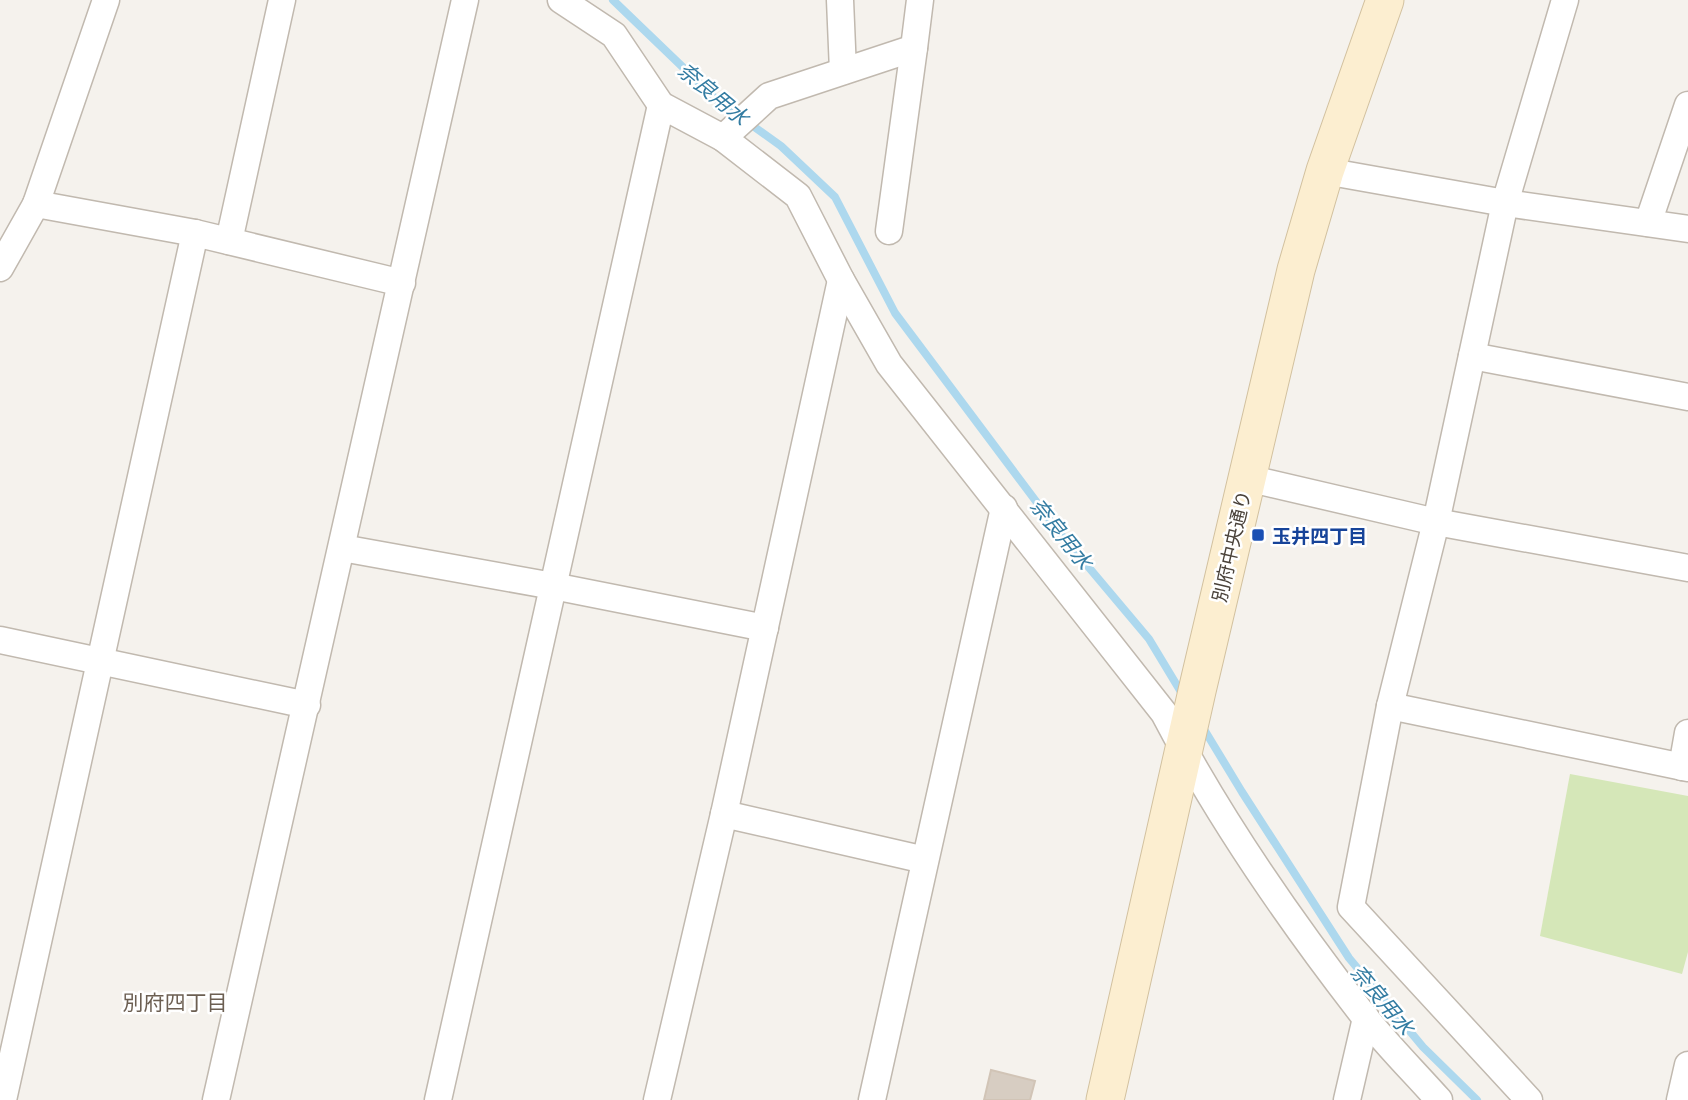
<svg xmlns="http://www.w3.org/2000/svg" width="1688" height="1100" viewBox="0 0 1688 1100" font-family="Commissioner,'Noto Sans JP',sans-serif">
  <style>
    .green { fill: #d5e7b8 }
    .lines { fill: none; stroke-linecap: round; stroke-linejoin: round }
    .stream { stroke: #add8ee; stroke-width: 8 }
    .building { fill: #d7cdc2; stroke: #d1c4b6; stroke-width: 2 }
    .street-casing { stroke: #c1b9af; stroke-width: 29 }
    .secondary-casing { stroke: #d2c19f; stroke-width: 39 }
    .street { stroke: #fff; stroke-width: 26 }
    .secondary { stroke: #fceed0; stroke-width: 37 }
    .transit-dot { fill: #1a4fb4; stroke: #fff; stroke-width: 2.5 }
    .labels { text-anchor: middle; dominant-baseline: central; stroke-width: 5; stroke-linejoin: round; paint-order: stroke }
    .transit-label { font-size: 19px; font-weight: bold; fill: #164399; stroke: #fff; text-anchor: start }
    .street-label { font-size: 19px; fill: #4a423a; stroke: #fff }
    .water-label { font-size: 21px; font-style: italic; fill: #337ca2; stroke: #fff }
    .neighbourhood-label { font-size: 21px; fill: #6c5f52; stroke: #fff }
  </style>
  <rect width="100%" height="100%" fill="#f5f2ed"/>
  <path class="green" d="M1570,774L1688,796V952L1682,974L1540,936Z"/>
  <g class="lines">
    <g class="stream">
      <path d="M613,0L718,101L781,146L835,197L895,313L1059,532L1149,639L1184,697"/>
      <path d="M1202,726L1242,792L1349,958L1423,1047L1477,1100"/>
    </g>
  </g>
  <path class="building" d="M991,1070L1035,1081L1030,1100H984Z"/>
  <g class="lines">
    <defs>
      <g id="street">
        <path d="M561,0L614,35L661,105L723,138L798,196L841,280L889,364L1164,713C1220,820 1290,921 1364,1016C1387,1045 1414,1072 1439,1100"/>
        <path d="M840,0L843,71"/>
        <path d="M723,138L769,96L914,48L920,0"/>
        <path d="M1325,171L1505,203L1688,229"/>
        <path d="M36,204L195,233L402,283"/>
        <path d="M1648,223L1688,105"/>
        <path d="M889,231L914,48"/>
        <path d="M229,241L282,0"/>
        <path d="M0,268L36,204L106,0"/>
        <path d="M1472,356L1688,397"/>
        <path d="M1247,478L1436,522L1688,568"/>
        <path d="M342,548L553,586L765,628"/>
        <path d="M0,640L307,705"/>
        <path d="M1390,706L1688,768"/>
        <path d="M1682,767L1688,733"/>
        <path d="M724,814L925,860"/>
        <path d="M3,1100L195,233"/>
        <path d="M216,1100L465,0"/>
        <path d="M438,1100L661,105"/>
        <path d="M657,1100L724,814L841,280"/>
        <path d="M872,1100L1004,508"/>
        <path d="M1347,1100L1366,1018"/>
        <path d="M1529,1100L1351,907L1390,706L1436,522L1505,203L1565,0"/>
        <path d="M1680,1100L1688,1065"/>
      </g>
      <path id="secondary" d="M1105,1100L1197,691L1296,270L1325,171L1385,0"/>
    </defs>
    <use href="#street" class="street-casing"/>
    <use href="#secondary" class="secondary-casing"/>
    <use href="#street" class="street"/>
    <use href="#secondary" class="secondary"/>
  </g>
  <rect class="transit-dot" x="1251" y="528" width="14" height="14" rx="3.5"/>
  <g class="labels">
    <g class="transit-label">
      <text x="1272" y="535">玉井四丁目</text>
    </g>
    <g class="street-label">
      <text transform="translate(1231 546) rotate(-77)">別府中央通り</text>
    </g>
    <g class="water-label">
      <text transform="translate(714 93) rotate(40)">奈良用水</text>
      <text transform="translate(1062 533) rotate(51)">奈良用水</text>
      <text transform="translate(1383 999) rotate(50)">奈良用水</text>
    </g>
    <g class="neighbourhood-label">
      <text x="175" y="1001">別府四丁目</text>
    </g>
  </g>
</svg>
